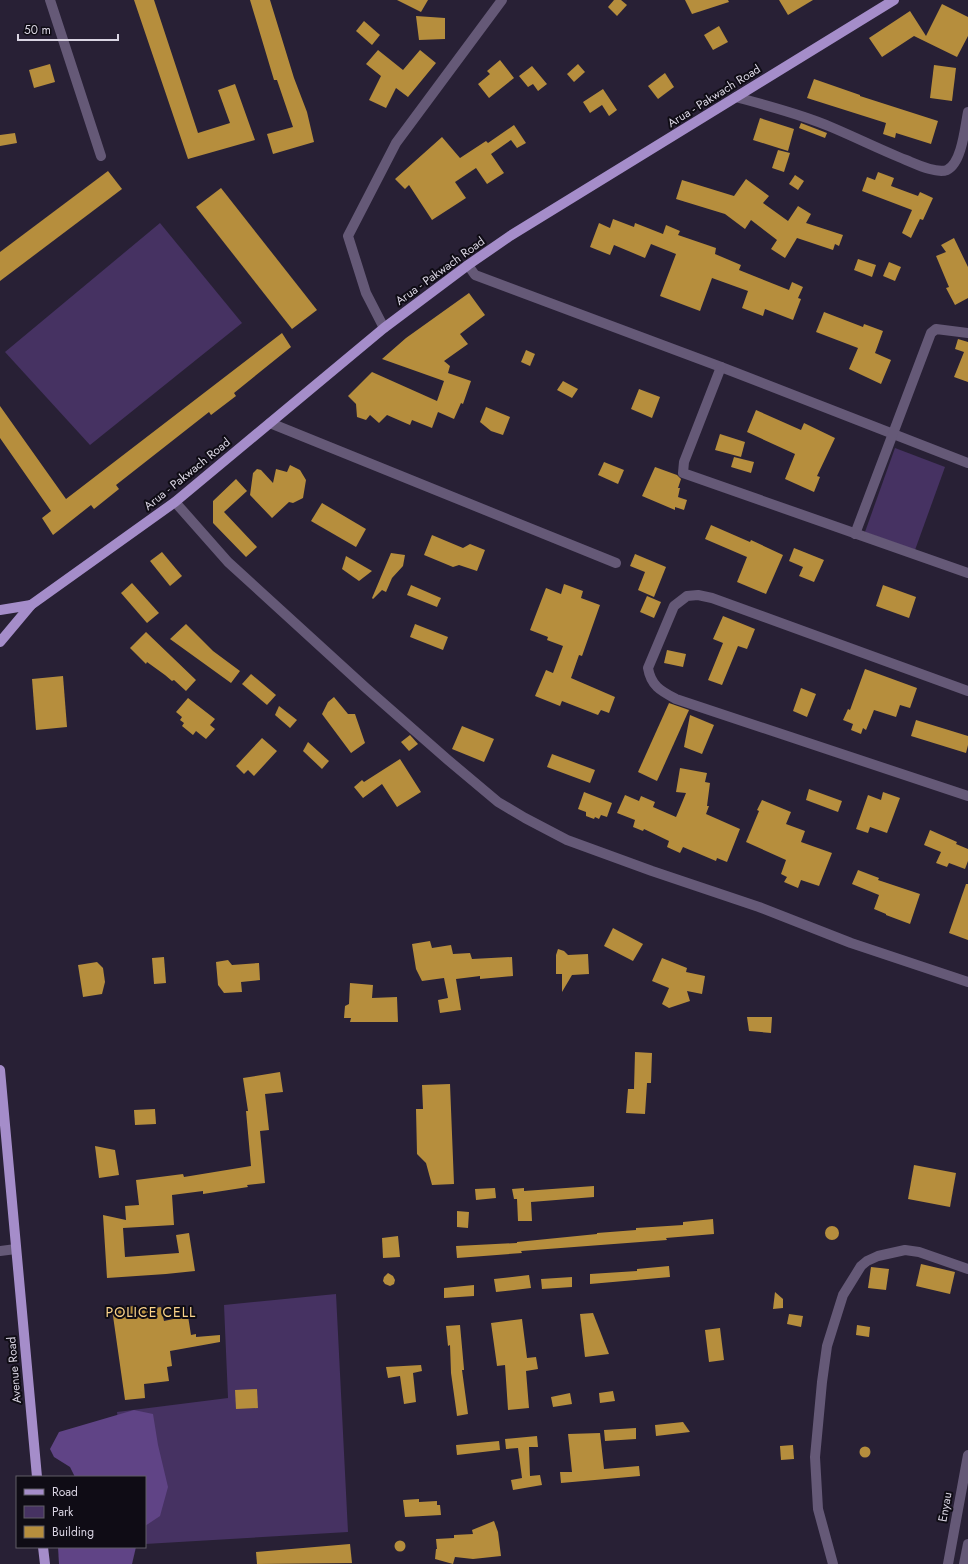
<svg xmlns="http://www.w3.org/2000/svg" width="968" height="1564" viewBox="0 0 968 1564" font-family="Jost,sans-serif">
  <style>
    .green { fill: #463262 }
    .forest { fill: #604486 }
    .building { fill: #b68e3d }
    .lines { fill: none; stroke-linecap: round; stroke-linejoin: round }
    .minor { stroke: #655977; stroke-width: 10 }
    .tertiary { stroke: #655977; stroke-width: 10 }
    .primary { stroke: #a58dca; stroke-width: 10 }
    .labels { text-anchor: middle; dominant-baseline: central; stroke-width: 4; stroke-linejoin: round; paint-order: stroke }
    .street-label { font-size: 12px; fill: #dad5e3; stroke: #0f0c15 }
    .quarter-label { font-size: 14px; letter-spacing: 1px; fill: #fad38b; stroke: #0f0c15 }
  </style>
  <rect width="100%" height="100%" fill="#282035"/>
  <g class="green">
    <path d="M160,223L242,323L90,445L5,352Z"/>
    <path d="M895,448L945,467L915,550L865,532Z"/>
    <path d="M336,1294L348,1532L145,1544V1477H124L117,1412L228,1398L224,1305Z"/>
  </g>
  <g class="forest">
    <path d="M134,1410L153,1414L158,1445L168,1487L160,1516L145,1526V1477H75L70,1467L54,1457L50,1449L59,1432Z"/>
    <path d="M58,1547H136L132,1564H59Z"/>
  </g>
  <g class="building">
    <path d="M134,0H154L198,133L230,123L218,90L235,84L255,140L188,159Z"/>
    <path d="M250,0H270L294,78L307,112L314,142L273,154L267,134L293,127L277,80H274Z"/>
    <path d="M397,0H428L421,12Z"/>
    <path d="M614,0H621L627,5L617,16L608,7Z"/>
    <path d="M685,0H728L729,2L692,14Z"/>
    <path d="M779,0H813L788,15Z"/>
    <path d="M942,4L968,17V36L957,57L914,36L882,57L869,38L910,11L926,36Z"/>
    <path d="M416,16L445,18V39L419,40Z"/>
    <path d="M364,21L380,35L372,45L356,31Z"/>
    <path d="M719,26L728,42L713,50L704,35Z"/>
    <path d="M378,50L403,70L420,50L436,63L408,97L396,88L386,108L369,100L381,76L366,64Z"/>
    <path d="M500,60L514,78L489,98L478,84L490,74L487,71Z"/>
    <path d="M50,64L55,82L34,88L29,70Z"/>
    <path d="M578,64L585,72L574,82L567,74Z"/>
    <path d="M934,65L956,68L952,101L930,98Z"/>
    <path d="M532,66L547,84L538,91L533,84L528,87L519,76Z"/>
    <path d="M665,73L674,87L658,99L648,86Z"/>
    <path d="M814,79L860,95V96L938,121L931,144L896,133L895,138L883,134L886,123L807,98Z"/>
    <path d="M603,89L617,110L609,116L602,105L590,113L583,102Z"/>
    <path d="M760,118L794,129L788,151L753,140Z"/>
    <path d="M801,123L827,133L825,138L799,128Z"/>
    <path d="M514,125L526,143L517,148L511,140L491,154L504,173L487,184L476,168L455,182L466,198L432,220L409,185L405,189L395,179L442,137L460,158L486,141L488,143Z"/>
    <path d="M15,133L17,143L0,146V135Z"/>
    <path d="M778,150L790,153L784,172L772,168Z"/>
    <path d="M108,171L122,189L0,281V252Z"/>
    <path d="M878,172L894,178L891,186L918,196L920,192L933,198L923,220L920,219L911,238L902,233L912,210L862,191L867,177L875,180Z"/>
    <path d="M795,175L804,181L798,190L789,184Z"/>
    <path d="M746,179L769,196L763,203L788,221L798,206L811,214L806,223L843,235L839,246L835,244L833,250L797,238L785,258L771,249L777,240L751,220L745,229L725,214L676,199L682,180L734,196Z"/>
    <path d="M221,188L317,310L292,329L196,207Z"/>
    <path d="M613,219L634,227L635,223L663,234L666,225L680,231L678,235L716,248L715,254L741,265L739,270L789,290L792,282L803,287L798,298L801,299L793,320L765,309L763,316L742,308L748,291L712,278L700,311L660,296L676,254L651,244L645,258L614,245L610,255L590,247L599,223L610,228Z"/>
    <path d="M954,238L968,267V298L955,305L946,288L949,287L936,256L946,252L941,245Z"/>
    <path d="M858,259L876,265L872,277L854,270Z"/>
    <path d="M889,262L901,267L895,281L883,276Z"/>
    <path d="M469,293L485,315L460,334L468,344L444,361L450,366L448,373L471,381L463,404L461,403L454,419L438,412L432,428L412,420L410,425L387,415L379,423L370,415L366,420L357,417L356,404L348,396L372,372L437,401L444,381L382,359L406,338Z"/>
    <path d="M824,312L863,327L864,324L883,331L875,353L891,360L881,384L849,369L858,348L816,332Z"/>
    <path d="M282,333L291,347L234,393L236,396L211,415L209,412L116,485L119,489L94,509L91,505L53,535L42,518L51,511L0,438V406L66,499Z"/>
    <path d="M958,339L968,342V382L954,377L964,352L955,349Z"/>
    <path d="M526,350L535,354L530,366L521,362Z"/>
    <path d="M563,381L578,389L572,398L557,390Z"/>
    <path d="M639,389L660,397L652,418L631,409Z"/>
    <path d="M486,407L510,417L503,435L491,431L480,422Z"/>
    <path d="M756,410L801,430L804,423L835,438L817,476L820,477L814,492L785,479L795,454L747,432Z"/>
    <path d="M720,434L745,442L741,457L715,450Z"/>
    <path d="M734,457L754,462L751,473L731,467Z"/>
    <path d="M604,462L624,470L618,484L598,475Z"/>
    <path d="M290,465L300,470L306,480L303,498L293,503L289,502L272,518L250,495L253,473L257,469L261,470L273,483L276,469L287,472Z"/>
    <path d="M655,467L677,475L681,479L678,488H680L678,497L687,500L684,510L675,507V510L642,496Z"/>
    <path d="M236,479L247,491L224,512L257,547L246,557L213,523V501Z"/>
    <path d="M322,503L366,529L356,547L311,521Z"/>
    <path d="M711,525L750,542L751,540L783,555L766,594L737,582L747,557L705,539Z"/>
    <path d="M432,535L463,548L470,544L485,550L477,571L459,565L453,567L424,555Z"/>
    <path d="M794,548L824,560L814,582L799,576L803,567L789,561Z"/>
    <path d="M162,552L182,576L170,586L150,561Z"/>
    <path d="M391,553L405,555L403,566L392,578L386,592L382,590L373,599L372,598Z"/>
    <path d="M635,554L666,567L654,597L638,590L645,572L630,566Z"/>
    <path d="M346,556L372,571L359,581L342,569Z"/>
    <path d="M132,583L159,613L147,623L121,593Z"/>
    <path d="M564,584L583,591L581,598L600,605L582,656L579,655L571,678L615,697L609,713L601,710L598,715L562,701L560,706L535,696L546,670L553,673L563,646L547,640L548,637L530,630L546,588L561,594Z"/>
    <path d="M411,585L441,598L437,607L407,595Z"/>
    <path d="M883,585L916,597L909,618L876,606Z"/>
    <path d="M647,596L661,602L654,618L640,612Z"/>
    <path d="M723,616L755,629L747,649L738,646L722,685L708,680L723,643L713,639Z"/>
    <path d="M186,624L213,651L240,671L231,683L170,639Z"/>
    <path d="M415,624L448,637L443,650L410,637Z"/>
    <path d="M146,632L196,680L186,691L174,680L172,681L165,675L147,662L146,664L130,648Z"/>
    <path d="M667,650L686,654L683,667L664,663Z"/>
    <path d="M865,669L917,688L910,708L900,705L896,717L874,710L866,730L863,728L861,734L851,730L853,724L843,720L848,709L850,710Z"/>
    <path d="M251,674L276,695L267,705L242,684Z"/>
    <path d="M63,676L67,727L36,730L32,679Z"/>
    <path d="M801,688L816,694L807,717L793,711Z"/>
    <path d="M334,697L348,714H355L365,743L351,753L322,714L328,702Z"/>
    <path d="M188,698L215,719L210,725L215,729L206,739L196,731L193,735L182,726L184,723L180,720L182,717L176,712Z"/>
    <path d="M669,703L689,710L657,781L638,772Z"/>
    <path d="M279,706L297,720L290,728L275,715Z"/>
    <path d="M690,715L714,725L702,754L684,747Z"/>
    <path d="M916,720L968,736V745L966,753L911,736Z"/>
    <path d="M462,726L494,739L484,762L452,749Z"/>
    <path d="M410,735L418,744L409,751L401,742Z"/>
    <path d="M262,738L277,751L254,776L248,770L244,774L236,766Z"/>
    <path d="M308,742L329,761L322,769L303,751Z"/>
    <path d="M552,754L595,770L590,783L547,767Z"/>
    <path d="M400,759L421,792L397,807L382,784L363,798L354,787L362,780L364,782Z"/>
    <path d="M680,768L707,773L705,782L710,783L707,806H709L706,814L740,829L727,862L717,858L716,861L683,847L680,853L667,847L669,841L644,829L643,831L633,827L635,820L617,813L625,795L639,801L641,796L655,802L653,807L676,817L686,793L676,792Z"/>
    <path d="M809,789L842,801L838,812L806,800Z"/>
    <path d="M584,792L612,803L607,817L601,815L599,819L595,817L594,819L586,816V812L578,809Z"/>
    <path d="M883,792L900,798L887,833L870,827L868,833L856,829L868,795L881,800Z"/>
    <path d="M762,800L791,812L786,824L805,831L801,842L832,853L819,886L801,880L798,888L784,882L787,877L781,874L786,860L746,842L759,811L757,810Z"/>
    <path d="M930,830L957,842L956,844L968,849V861L965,869L949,863L947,867L936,863L941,852L924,845Z"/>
    <path d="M858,870L879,878L878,880L920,894L910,924L886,915V914L874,909L879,895L852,884Z"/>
    <path d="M966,884H968V940L949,933Z"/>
    <path d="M613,928L643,944L633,961L604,946Z"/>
    <path d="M430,941L432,948L451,945L453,954L470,953L472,959L512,957L513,976L480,979V976L456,979L461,1010L440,1013L438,1000L448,998L444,978L422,981L416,969L412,944Z"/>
    <path d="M558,949L564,951L568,955L588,954L589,974L572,975L562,992V974H556V955Z"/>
    <path d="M164,957L166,983L154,984L152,958Z"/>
    <path d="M662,958L687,968L686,972L705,976L702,994L687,991L690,1001L669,1008L662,1004L669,988L652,981Z"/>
    <path d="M228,960L232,965L259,963L260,980L241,982L242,992L224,993L218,985L216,962Z"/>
    <path d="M97,962L103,968L105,982L102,994L83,997L78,965Z"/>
    <path d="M350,983L373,985L372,998L397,997L398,1022H350L351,1018H344L345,1006L349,1004Z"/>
    <path d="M747,1017H772L771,1033L749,1031Z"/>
    <path d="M635,1052L652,1053L651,1083H647L645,1114L626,1113L628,1089H634Z"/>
    <path d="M280,1072L283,1092L265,1094L269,1130L260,1131L265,1183L247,1185L248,1187L203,1194V1191L172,1195L174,1225L123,1228L125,1257L179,1253L176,1235L189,1233L195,1271L166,1274L107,1278L103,1215L126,1220L125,1206L139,1205L136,1180L183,1174L184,1177L251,1166L246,1111H248L243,1078Z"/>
    <path d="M450,1084L454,1184L432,1185L426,1163L417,1154L416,1109H423L422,1085Z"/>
    <path d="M155,1109L156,1124L135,1125L134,1110Z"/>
    <path d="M95,1146L115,1150L119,1175L99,1178Z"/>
    <path d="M914,1165L956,1173L950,1207L908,1199Z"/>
    <path d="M594,1186V1197L531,1202L532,1221H518L517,1199H514L512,1189L524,1188V1191Z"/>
    <path d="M495,1188L496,1198L476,1200L475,1189Z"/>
    <path d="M457,1211L469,1212L468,1228L457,1227Z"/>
    <path d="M713,1219L714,1234L666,1238L667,1240L521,1251L522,1253L457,1258L456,1246L517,1243V1242L597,1234V1233L636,1230V1228L683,1225V1222Z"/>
    <circle cx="832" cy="1233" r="7"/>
    <path d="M398,1236L400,1257L383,1258L382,1238Z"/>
    <path d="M921,1264L955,1272L950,1294L916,1286Z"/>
    <path d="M669,1266L670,1277L590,1284V1274L637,1271V1269Z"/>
    <path d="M871,1267L889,1269L886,1290L868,1288Z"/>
    <path d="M388,1273L393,1276L395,1280L394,1284L390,1286L385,1284L383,1281L384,1277Z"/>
    <path d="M529,1275L531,1288L496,1292L494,1279Z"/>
    <path d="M572,1277V1287L542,1289L541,1279Z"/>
    <path d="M474,1285V1296L444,1298V1288Z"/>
    <path d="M775,1292L783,1299V1308L773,1309Z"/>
    <path d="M134,1306V1311L161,1307L164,1321L188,1316L191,1335L196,1334V1337L220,1335V1342L170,1351L172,1366L167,1367L169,1381L144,1384L145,1398L125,1400L112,1309Z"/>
    <path d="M593,1313L609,1354L585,1357L580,1314Z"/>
    <path d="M789,1314L803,1316L801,1327L787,1324Z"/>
    <path d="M522,1319L527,1358L536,1357L538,1369L526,1371L529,1408L508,1410L505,1365L497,1366L491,1323Z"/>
    <path d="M460,1325L464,1369V1370H462L468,1414L457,1416L451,1373L450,1345L448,1346L446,1326Z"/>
    <path d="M857,1325L870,1327L869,1337L856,1335Z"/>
    <path d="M720,1328L724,1360L709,1362L705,1330Z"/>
    <path d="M421,1365L422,1371L413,1373L416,1402L404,1404L400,1376L388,1378L386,1367Z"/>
    <path d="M257,1389L258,1408L236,1409L235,1390Z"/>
    <path d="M613,1391L615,1401L600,1403L599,1393Z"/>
    <path d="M570,1393L572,1404L553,1407L551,1397Z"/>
    <path d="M683,1422L690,1432L656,1436L655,1425Z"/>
    <path d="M636,1428V1439L605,1441L604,1430Z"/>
    <path d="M600,1433L604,1469L639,1466L640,1476L561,1483L560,1472H572L568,1434Z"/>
    <path d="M537,1436L538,1447H529L530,1476L540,1475L542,1485L513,1490L511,1480L522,1478L518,1448L506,1449L505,1439Z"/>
    <path d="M499,1441L500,1450L457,1455L456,1445Z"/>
    <path d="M793,1445L794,1459L781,1460L780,1446Z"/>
    <circle cx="865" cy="1452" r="5.5"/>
    <path d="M419,1499V1502L437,1501V1505H440L441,1515L405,1517L403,1500Z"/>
    <path d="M494,1521L498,1532L501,1556L473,1559L455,1557L453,1564L435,1559L436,1549H437L436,1539L454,1538V1535L473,1534L472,1530Z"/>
    <circle cx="400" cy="1546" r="5.5"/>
    <path d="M350,1544L352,1563L257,1564L256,1552Z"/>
  </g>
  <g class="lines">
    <g class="minor">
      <path d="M50,0L101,156"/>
      <path d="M736,97C768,106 801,114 831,127C857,138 881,150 906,160C916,164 936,174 947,170C962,163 965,127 968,112"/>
      <path d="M468,265L475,275L721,367L968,463"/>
      <path d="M384,328L366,293L348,236L396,143L502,0"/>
      <path d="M721,367L684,462L683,473L968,573"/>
      <path d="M270,423L616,563"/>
      <path d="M175,502L228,562L366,688L448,760L498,802L525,818L567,840L652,871L759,907L851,943L968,982"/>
      <path d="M855,534L931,333L936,329L968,333"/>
      <path d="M968,691L712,598L698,595L687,596L674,606L648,668C651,686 661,691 676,699L968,796"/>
      <path d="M833,1564L818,1509L815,1457L822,1382L827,1346L843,1295L861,1266L867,1261L878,1256L905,1250L919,1252L968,1269"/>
    </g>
    <g class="tertiary">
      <path d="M0,1251L16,1249"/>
      <path d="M948,1564L968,1455"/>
      <path d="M964,1564L968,1544"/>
    </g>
    <g class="primary">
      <path d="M0,610L31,605"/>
      <path d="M0,642L31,605L175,502L384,328L468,265L510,236L894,0"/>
      <path d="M0,1070L37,1477"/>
      <path d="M43,1547L45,1564"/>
    </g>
  </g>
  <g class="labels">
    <g class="street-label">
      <text transform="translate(714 96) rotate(-32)">Arua - Pakwach Road</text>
      <text transform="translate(440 271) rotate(-36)">Arua - Pakwach Road</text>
      <text transform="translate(187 474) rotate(-39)">Arua - Pakwach Road</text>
      <text transform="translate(14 1370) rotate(-95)">Avenue Road</text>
      <text transform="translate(945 1507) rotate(-80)">Enyau</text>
    </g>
    <g class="quarter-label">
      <text x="151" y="1312">POLICE CELL</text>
    </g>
  </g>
  <rect x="16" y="1476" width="130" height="72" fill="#0f0c15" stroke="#605c67"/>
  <rect x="24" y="1489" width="20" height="6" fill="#a58dca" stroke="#605c67"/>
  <text x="52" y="1496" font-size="12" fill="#dad5e3">Road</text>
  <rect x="24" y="1506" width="20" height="12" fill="#463262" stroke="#605c67"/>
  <text x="52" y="1516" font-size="12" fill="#dad5e3">Park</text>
  <rect x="24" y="1526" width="20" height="12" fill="#b68e3d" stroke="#605c67"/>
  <text x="52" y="1536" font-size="12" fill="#dad5e3">Building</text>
  <path d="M18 34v6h100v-6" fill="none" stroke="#dad5e3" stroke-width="2"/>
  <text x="24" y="34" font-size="12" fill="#dad5e3" stroke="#0f0c15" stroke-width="3" paint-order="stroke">50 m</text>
</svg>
